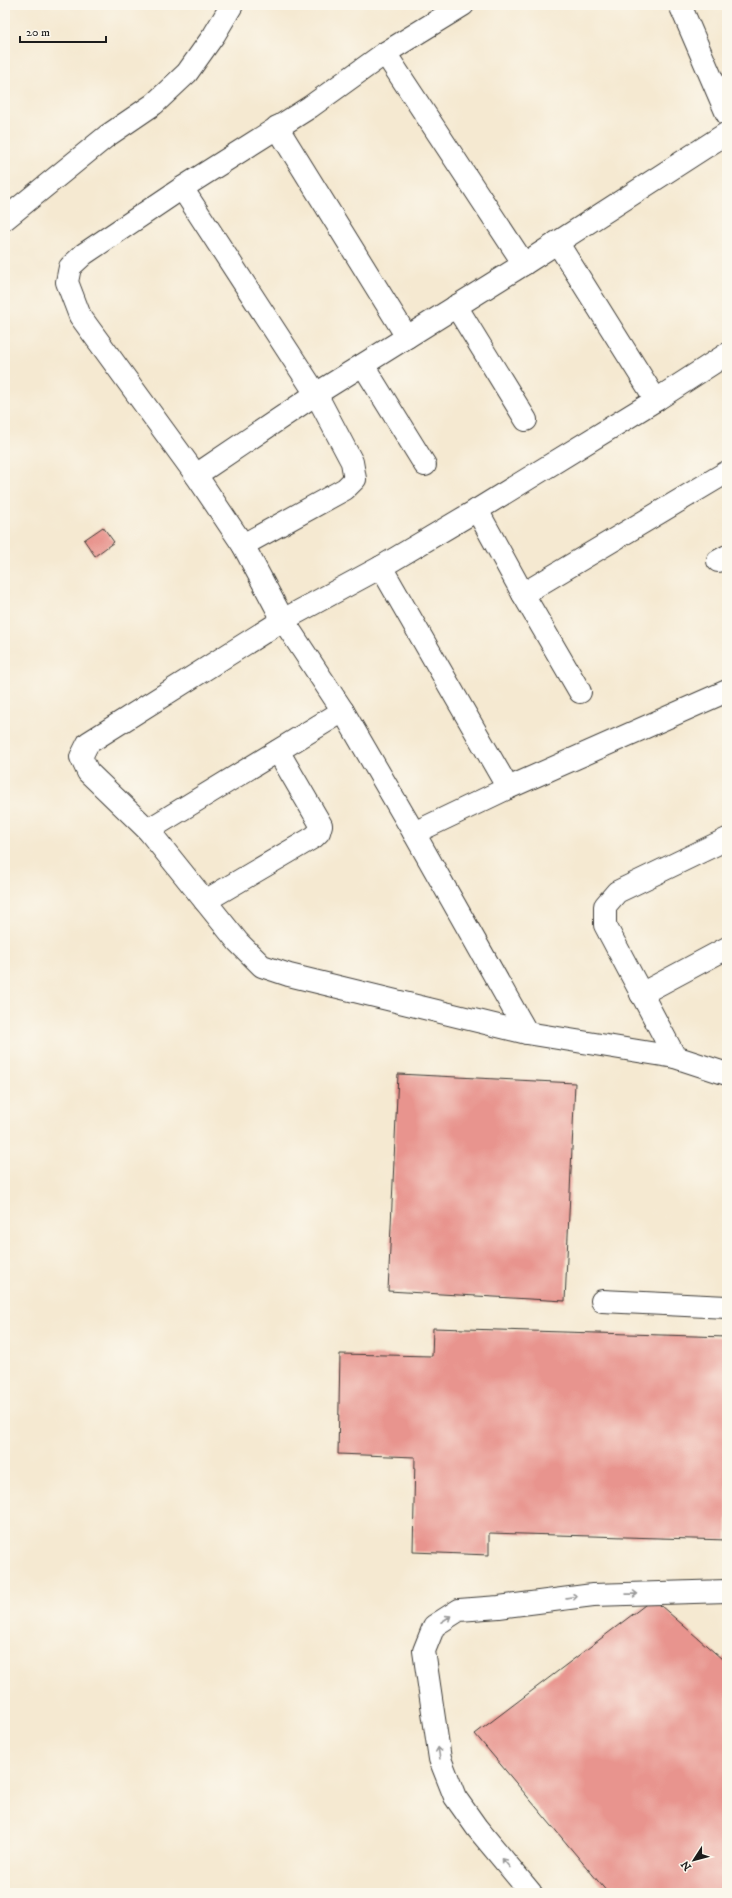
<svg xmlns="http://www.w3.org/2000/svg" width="732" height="1898" viewBox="0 0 732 1898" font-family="'IM FELL DW Pica',serif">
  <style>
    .building { fill: #e8948e }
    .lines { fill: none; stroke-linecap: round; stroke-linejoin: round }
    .minor-casing { stroke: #3d3b37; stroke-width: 24 }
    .minor { stroke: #fff; stroke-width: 22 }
    .oneway { stroke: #999 }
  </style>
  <rect width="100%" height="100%" fill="#fbf7ec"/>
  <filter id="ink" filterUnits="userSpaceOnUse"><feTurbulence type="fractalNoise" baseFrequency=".025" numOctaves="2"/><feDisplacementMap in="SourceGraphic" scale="8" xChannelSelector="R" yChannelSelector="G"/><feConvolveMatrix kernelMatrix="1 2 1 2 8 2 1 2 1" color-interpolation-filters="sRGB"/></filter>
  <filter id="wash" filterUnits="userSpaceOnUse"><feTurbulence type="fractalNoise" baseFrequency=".012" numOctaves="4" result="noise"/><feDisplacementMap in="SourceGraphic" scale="16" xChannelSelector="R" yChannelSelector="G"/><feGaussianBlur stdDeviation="0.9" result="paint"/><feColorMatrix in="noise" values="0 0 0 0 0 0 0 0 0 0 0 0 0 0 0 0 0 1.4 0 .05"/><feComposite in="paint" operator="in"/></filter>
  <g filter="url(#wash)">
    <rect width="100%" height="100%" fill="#f5e9d1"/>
    <g id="blocks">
      <g class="building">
        <path d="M103,527L114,542L95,556L84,540Z"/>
        <path d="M398,1074L575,1083L565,1301L388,1291Z"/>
        <path d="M433,1328L727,1337V1540L489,1533V1555L413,1552L415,1457L338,1454L340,1354L432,1356Z"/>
        <path d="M653,1599L722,1659L727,1654V1893H608L475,1734Z"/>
      </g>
    </g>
  </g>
  <g filter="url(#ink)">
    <use href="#blocks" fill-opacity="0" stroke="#3d3b37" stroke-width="1"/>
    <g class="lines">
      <defs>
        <g id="minor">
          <path d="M463,5L385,53L310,107L182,188L84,254L70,267L67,282L80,316L196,475L243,545L283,620L343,711L414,833L527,1033"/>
          <path d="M680,5L727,114"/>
          <path d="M385,53L524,264"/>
          <path d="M277,127L407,337"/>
          <path d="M182,188L316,394L352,462L355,479L345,489L243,545"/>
          <path d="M5,219L107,136L154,104L187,73L214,35L232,5"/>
          <path d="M557,242L656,400"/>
          <path d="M456,306L526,420"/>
          <path d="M727,354L656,400L477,510L381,567L283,620L88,743L81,757L88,772L148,830L238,942L262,966L289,975L527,1033L675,1057L727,1074"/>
          <path d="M363,365L425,465"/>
          <path d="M196,475L316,394L524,264L727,133"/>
          <path d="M477,510L523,594L727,472"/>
          <path d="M718,561L727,556"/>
          <path d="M381,567L508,788"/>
          <path d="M523,594L580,692"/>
          <path d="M148,830L343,711"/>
          <path d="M414,833L508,788L727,691"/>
          <path d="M205,901L314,837L319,832L321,825L278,751"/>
          <path d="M641,994L727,948"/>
          <path d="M675,1057L605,925V906L617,892L727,839"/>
          <path d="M602,1301L727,1307"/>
          <path d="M531,1893L477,1828L455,1797L440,1759L424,1651L434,1626L459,1610L499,1607L593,1595L727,1591"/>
        </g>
      </defs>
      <use href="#minor" class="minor-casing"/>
      <use href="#minor" class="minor"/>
    </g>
    <defs><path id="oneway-shaft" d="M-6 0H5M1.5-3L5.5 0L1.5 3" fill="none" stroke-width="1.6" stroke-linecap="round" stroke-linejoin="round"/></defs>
    <g class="oneway">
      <use href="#oneway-shaft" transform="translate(632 1594) rotate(-1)"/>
      <use href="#oneway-shaft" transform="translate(572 1597) rotate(-8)"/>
      <use href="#oneway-shaft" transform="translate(446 1619) rotate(-33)"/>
      <use href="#oneway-shaft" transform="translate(439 1753) rotate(-99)"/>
      <use href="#oneway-shaft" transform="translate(506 1863) rotate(-130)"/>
    </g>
  </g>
  <rect width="732" height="1898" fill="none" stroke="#fbf7ec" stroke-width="20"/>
  <g transform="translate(694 1860) rotate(234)" stroke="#fbf7ec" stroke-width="3" paint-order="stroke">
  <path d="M0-3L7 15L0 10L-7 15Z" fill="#1c1c1c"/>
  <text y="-6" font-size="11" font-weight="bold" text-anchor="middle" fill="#1c1c1c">N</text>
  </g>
  <path d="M20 36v6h86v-6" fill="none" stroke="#1c1c1c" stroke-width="2"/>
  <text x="26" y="36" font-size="12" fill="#1c1c1c" stroke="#fbf7ec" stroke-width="3" paint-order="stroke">20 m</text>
</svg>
